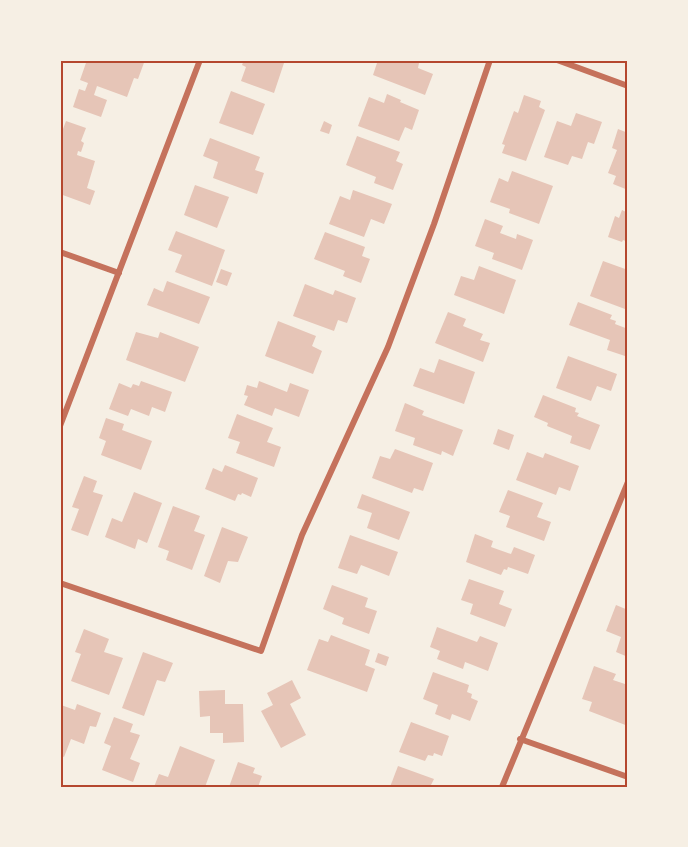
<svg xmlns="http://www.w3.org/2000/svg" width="688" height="847" viewBox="0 0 688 847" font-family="Figtree,sans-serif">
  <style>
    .building { fill: #e6c5b7 }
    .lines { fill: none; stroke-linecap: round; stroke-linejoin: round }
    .minor { stroke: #c5725c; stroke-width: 6 }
    .neatline { fill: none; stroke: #b5482f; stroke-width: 2 }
  </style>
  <rect width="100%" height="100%" fill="#f6efe4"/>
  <g class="building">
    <path d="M87,60H145L138,79L134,78L127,97L97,86L94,95L107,100L101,117L73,107L79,89L85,91L88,83L80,80Z"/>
    <path d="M244,60H285L274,93L241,81L246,67L242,65Z"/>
    <path d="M378,60H414L419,63L418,68L433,74L425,95L373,75Z"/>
    <path d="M231,91L265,104L253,135L219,123Z"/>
    <path d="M387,94L401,100L400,102L419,110L412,130L405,127L399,141L358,126L369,97L384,103Z"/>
    <path d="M524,95L541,101L539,107L545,110L526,161L502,153L505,145L502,144L514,111L518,113Z"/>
    <path d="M576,113L602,122L594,144L588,142L582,159L572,156L568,165L544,157L557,121L571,126Z"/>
    <path d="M66,121L86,128L81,141L84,143L81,152L78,151L77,155L95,161L87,188L95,191L90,205L60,194V137Z"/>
    <path d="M324,121L332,125L329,134L320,131Z"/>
    <path d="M618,129L628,133V190L613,184L616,176L608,173L617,150L612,148Z"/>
    <path d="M357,136L400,152L396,161L403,164L393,190L374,183L376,177L346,165Z"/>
    <path d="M210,138L260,157L255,170L264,173L257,194L213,178L218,162L203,156Z"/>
    <path d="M512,171L553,186L539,224L509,213L510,209L490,202L499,178L508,182Z"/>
    <path d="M195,185L229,197L217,228L184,215Z"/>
    <path d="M353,190L392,204L384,224L371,219L364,237L329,224L340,196L350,200Z"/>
    <path d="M622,210L628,213V242L623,240L622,242L608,237L615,216L619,218Z"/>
    <path d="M485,219L503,226L500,233L516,239L517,234L533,240L522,270L492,259L494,253L475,246Z"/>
    <path d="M176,231L225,250L212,286L175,272L182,255L168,250Z"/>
    <path d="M325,232L365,247L362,256L370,259L361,283L343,276L345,271L314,259Z"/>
    <path d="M603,261L628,270V301L625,309L590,296Z"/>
    <path d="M479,266L516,280L504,314L454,295L461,276L474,280Z"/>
    <path d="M221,269L232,273L227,286L216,282Z"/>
    <path d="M167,281L210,297L199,324L147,305L154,288L163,292Z"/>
    <path d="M305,284L333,295L335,290L356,298L347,323L338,320L334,331L293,316Z"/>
    <path d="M578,302L612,315L610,319L616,321L615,324L628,329V348L625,356L607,350L610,340L569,325Z"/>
    <path d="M448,312L466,319L463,326L483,334L480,340L490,343L483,362L435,343Z"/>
    <path d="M278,321L316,336L312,346L322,351L313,374L265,356Z"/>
    <path d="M136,332L158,338L160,332L199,347L185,382L126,360Z"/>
    <path d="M568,356L617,374L611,391L597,386L591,401L556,388Z"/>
    <path d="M439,359L475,372L464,404L413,386L420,368L434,373Z"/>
    <path d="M141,381L172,392L165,412L152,407L149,416L131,409L128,416L109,409L119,383L131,388L133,384L139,386Z"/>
    <path d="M259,381L287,392L290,383L309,390L299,417L275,408L272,416L244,405L248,396L244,395L247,385L257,388Z"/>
    <path d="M543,395L576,408L575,412L579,413L577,416L600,425L590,450L570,443L572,436L547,426L548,423L534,417Z"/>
    <path d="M405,403L424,411L422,415L463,430L453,456L442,451L441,455L413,445L415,438L395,431Z"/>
    <path d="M237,414L273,428L267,442L281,447L274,467L236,453L240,442L228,438Z"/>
    <path d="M106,418L124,424L122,430L152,441L141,470L101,455L106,441L99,438Z"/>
    <path d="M498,429L514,435L509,450L493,444Z"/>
    <path d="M395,449L433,463L423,491L414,488L412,493L372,478L380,456L390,459Z"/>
    <path d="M527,452L543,458L545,453L579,466L570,491L559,487L556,495L516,480Z"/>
    <path d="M225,465L258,478L251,497L242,493L241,495L238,494L235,501L205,489L213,468L222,472Z"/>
    <path d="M84,476L97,481L93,492L103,495L88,536L71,530L79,509L72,507Z"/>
    <path d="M508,490L543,503L537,517L551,522L544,541L506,527L510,516L499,512Z"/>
    <path d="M134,492L162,503L147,543L138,539L135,549L105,537L112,518L122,522Z"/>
    <path d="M362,494L410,512L399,540L367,528L372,513L357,508Z"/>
    <path d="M173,506L200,516L194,531L205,535L192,570L166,560L169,551L158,547Z"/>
    <path d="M222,527L248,537L238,562L228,561L220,583L204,576Z"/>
    <path d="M475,534L493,541L491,547L511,554L514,547L535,555L528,574L508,567L507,570L504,569L501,575L466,562Z"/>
    <path d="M350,535L398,552L389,576L361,565L357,574L338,568Z"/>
    <path d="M469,579L504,591L499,604L512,609L505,627L470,614L473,604L461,600Z"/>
    <path d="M332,585L368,598L365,607L377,611L369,634L342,624L344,618L323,609Z"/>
    <path d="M616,605L628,610V657L616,652L621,637L606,631Z"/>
    <path d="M437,627L477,642L480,636L498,643L488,671L465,662L463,669L437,659L440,651L430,647Z"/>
    <path d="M84,629L109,639L104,652L123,658L109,695L71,681L81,654L75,652Z"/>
    <path d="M331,635L370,650L365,665L375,669L367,692L307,670L319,639L328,642Z"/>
    <path d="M143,652L173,663L165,682L157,680L144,716L122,708Z"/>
    <path d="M378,653L389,657L386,666L375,662Z"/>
    <path d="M594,666L616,674L613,680L628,685V726L589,711L592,702L582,699Z"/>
    <path d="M433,672L469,685L467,692L472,694L471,698L478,701L470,721L452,714L450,720L435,714L438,705L423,699Z"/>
    <path d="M292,680L301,698L290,704L306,735L281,748L261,711L273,705L267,693Z"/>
    <path d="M225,690V704H243L244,742L223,743V733H210V716L200,717L199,691Z"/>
    <path d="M77,704L101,713L96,727L90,726L84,744L71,739L64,757L60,755V708L61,705L75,710Z"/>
    <path d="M114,717L133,724L130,732L140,735L130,759L140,763L133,782L102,770L111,746L104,743Z"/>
    <path d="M411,722L449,736L442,756L434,753L433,756L428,755L425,761L399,752Z"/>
    <path d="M180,746L215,760L205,787H154L159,774L168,777Z"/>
    <path d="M238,762L255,768L253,773L262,776L258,787H229Z"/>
    <path d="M398,766L434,779L430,787H390Z"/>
  </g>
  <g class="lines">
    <g class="minor">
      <path d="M557,60L628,86"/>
      <path d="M60,252L119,273"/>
      <path d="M60,426L200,60"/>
      <path d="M60,583L261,651L302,535L388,347L434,224L490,60"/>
      <path d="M520,739L628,777"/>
      <path d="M502,787L628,482"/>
    </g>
  </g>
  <rect width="688" height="847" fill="none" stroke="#f6efe4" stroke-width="123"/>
  <rect x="62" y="62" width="564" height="724" class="neatline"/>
</svg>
